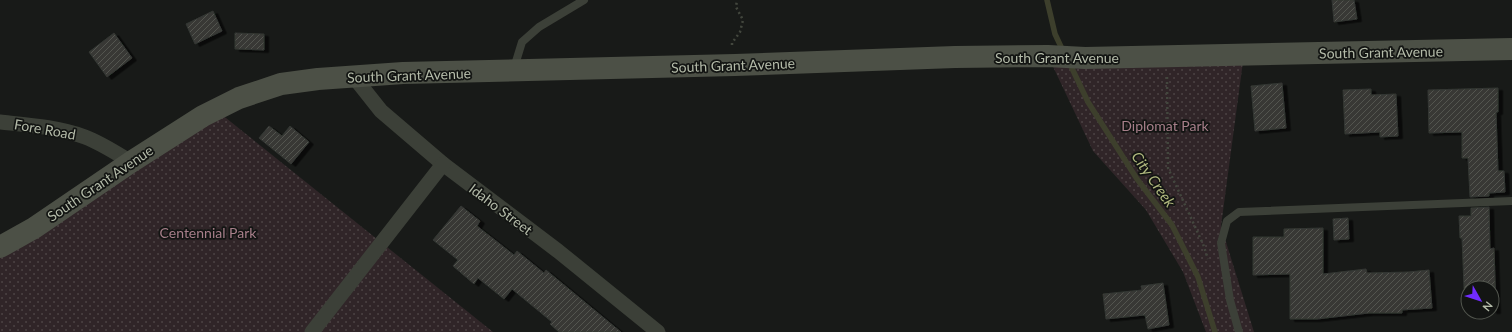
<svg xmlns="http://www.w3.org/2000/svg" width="1512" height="332" viewBox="0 0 1512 332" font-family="Lato,sans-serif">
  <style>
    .park { fill: url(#park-dots) }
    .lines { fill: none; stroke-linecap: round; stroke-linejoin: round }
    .stream { stroke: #3d3f2c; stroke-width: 5.5 }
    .building { fill: url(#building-hatch); stroke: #333632; filter: url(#shadow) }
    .path { stroke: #43473e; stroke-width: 2.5; stroke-dasharray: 2 3; stroke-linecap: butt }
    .lane { stroke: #3c4038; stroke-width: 8 }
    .street { stroke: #3c4038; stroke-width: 15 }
    .secondary { stroke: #4c5046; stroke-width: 22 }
    .labels { text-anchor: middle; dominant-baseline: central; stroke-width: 3.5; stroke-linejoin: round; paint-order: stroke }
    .street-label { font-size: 14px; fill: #b4bba9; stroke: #131513 }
    .park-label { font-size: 14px; fill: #a77f8a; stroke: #131513 }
    .water-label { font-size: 15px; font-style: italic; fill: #b0b87e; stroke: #131513 }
  </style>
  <defs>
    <pattern id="park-dots" width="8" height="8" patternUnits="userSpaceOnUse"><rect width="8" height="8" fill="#302528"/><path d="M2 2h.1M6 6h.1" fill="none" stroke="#4c4344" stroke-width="1.8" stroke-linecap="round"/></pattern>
    <pattern id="building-hatch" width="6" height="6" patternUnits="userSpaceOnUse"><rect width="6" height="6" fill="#373935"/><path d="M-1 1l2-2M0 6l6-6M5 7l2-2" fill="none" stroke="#52544f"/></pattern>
    <filter id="shadow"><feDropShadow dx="4.5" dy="2.5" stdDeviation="0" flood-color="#0009"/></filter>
  </defs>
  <rect width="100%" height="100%" fill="#181a18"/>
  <g class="park">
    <path d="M1244,54L1221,226L1254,332H1206L1183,272L1146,210L1093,151L1048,56Z"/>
    <path d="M216,110L493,332H0V247Z"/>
  </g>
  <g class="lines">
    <g class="stream">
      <path d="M1047,0L1055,34L1063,51"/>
      <path d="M1069,62L1088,102L1137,179L1172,225L1198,277L1215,332"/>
    </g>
  </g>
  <g class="building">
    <path d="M1332,0H1354L1357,19L1334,22Z"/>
    <path d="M213,11L222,31L195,44L186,24Z"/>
    <path d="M114,33L132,58L107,77L89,52Z"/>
    <path d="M235,33L264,34V50L235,49Z"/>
    <path d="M1282,83L1286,128L1255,131L1251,86Z"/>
    <path d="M1498,88V112H1496L1498,171H1504L1505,192L1489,193V196L1470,197L1468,158H1462V132L1429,133L1428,90Z"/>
    <path d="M1371,89V95L1396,94L1398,136L1380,137V132L1345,134L1343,90Z"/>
    <path d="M269,126L282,136L290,126L309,142L291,164L259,138Z"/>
    <path d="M461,206L480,221L477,226L514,255L517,251L544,273L546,270L621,332H559L550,324L552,322L512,289L504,299L478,278L474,284L453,266L458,260L433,240Z"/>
    <path d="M1489,207L1490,249L1494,248L1496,311H1492V288H1468V311L1465,312L1462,238H1460L1459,216H1471V208Z"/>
    <path d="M1348,218L1349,239L1334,240L1333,219Z"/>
    <path d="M1323,228V274L1366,269L1367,273L1408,272L1429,270L1432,308L1402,310V313H1369L1317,319H1290V274L1253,275V237H1284V229Z"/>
    <path d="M1163,283L1169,325L1148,329L1145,315L1106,319L1103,294L1142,290L1141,286Z"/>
  </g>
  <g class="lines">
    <g class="path">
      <path d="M732,45V43L740,32L743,20L736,7L737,0"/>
      <path d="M1167,77L1168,168L1203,244L1208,259"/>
    </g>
    <g class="lane">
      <path d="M514,68L522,42L539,27L584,0"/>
      <path d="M1239,332L1230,300L1221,243L1227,221L1239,212L1512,201"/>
    </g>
    <g class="street">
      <path d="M354,77L381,111L443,164L558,251L658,332"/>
      <path d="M0,122C28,125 58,127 85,137C101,143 116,153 131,162"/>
      <path d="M312,332L443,164"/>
    </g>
    <path class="secondary" d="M0,247L34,228L131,162L203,116L239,98L281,84L318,79L403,73L735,65L955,57L1048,56L1085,58L1512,49"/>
  </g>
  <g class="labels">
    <g class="street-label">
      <text transform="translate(1381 52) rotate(-1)">South Grant Avenue</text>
      <text x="1057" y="57">South Grant Avenue</text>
      <text transform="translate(733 65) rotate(-2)">South Grant Avenue</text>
      <text transform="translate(409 75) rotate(-2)">South Grant Avenue</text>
      <text transform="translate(45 129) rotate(10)">Fore Road</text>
      <text transform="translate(100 183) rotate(-34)">South Grant Avenue</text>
      <text transform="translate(501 209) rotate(37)">Idaho Street</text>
    </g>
    <g class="park-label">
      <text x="1165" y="125">Diplomat Park</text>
      <text x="208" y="232">Centennial Park</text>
    </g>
    <g class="water-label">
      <text transform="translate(1154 179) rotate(55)">City Creek</text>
    </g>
  </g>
  <g transform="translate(1480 300) rotate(129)"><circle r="19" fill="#131513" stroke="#53574f"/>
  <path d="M0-3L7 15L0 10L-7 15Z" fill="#712bff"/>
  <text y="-6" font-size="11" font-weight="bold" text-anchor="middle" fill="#b4bba9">N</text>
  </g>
</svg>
